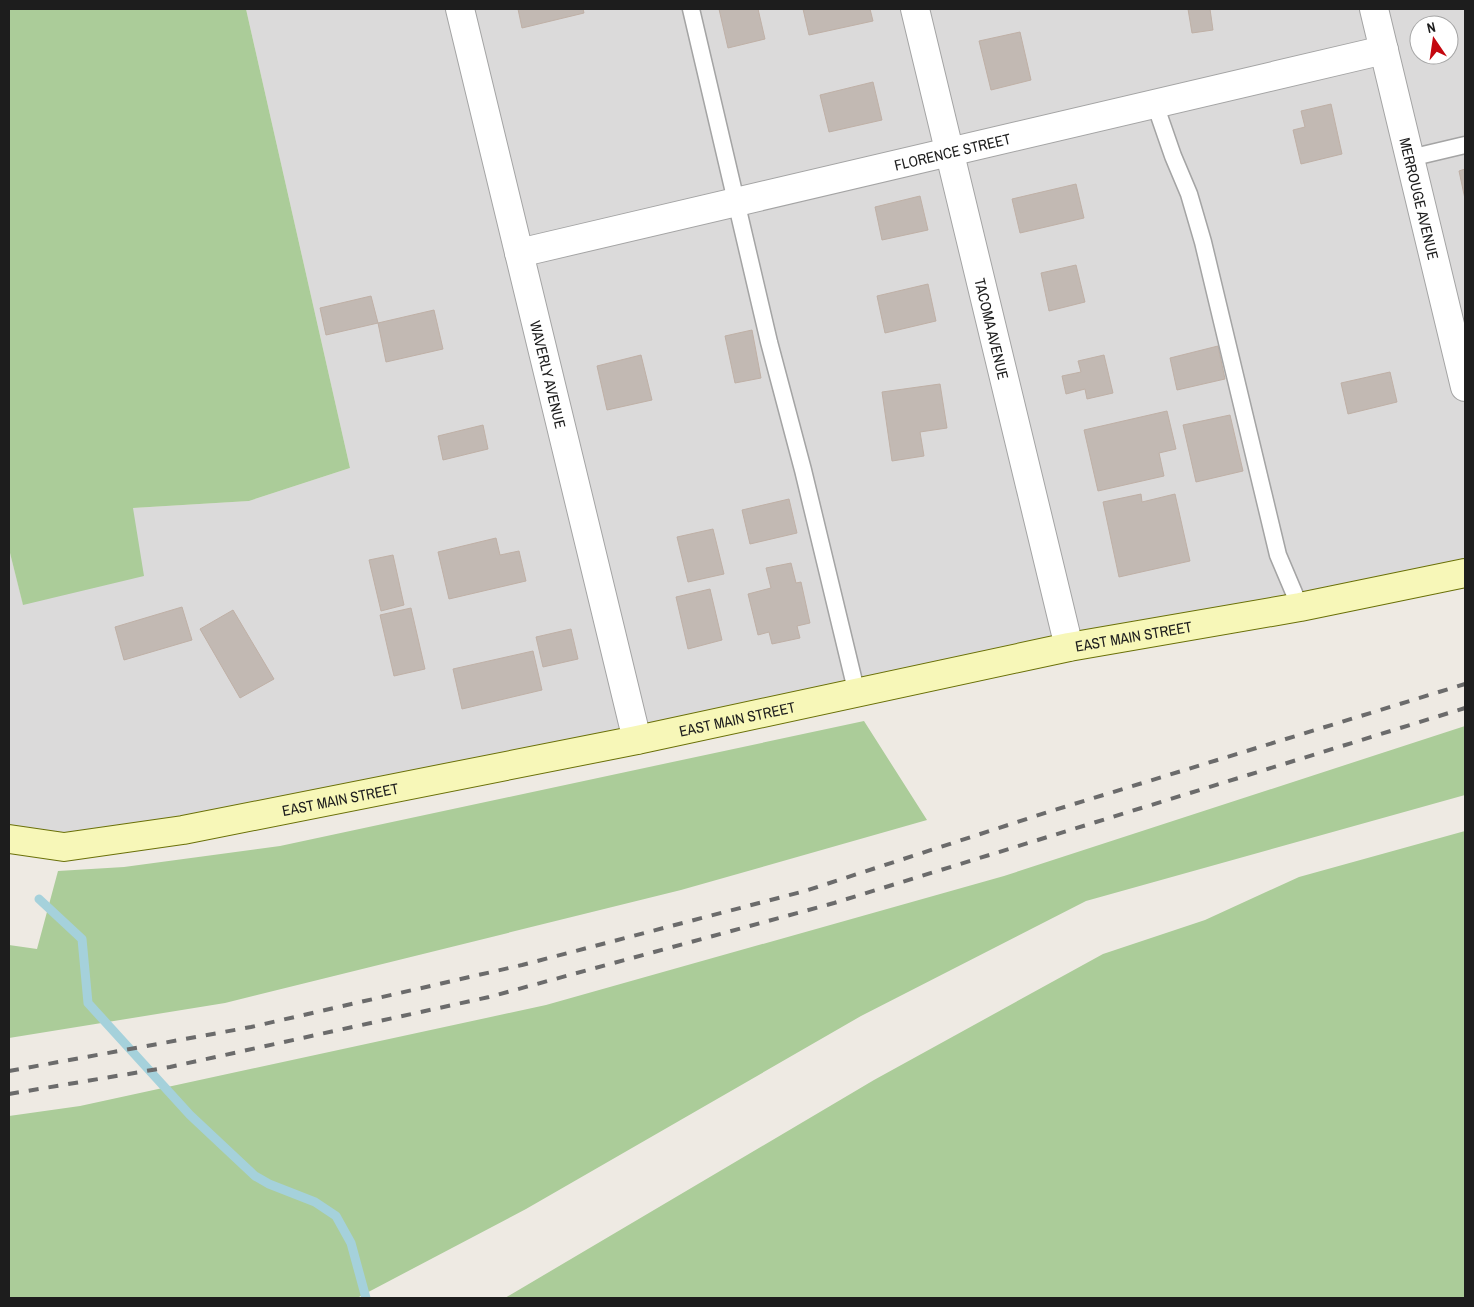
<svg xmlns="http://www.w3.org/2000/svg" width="1474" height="1307" viewBox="0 0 1474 1307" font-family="'Archivo Narrow',sans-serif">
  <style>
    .residential { fill: #dbdada; fill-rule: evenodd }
    .forest { fill: #abcc99 }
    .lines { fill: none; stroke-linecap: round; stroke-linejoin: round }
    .stream { stroke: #a5d1db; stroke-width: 9 }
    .building { fill: #c2b9b3; stroke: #bfb0a6 }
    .lane-casing { stroke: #a4a4a4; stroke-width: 19 }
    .street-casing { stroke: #a4a4a4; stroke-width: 30 }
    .secondary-casing { stroke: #6a7008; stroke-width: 30 }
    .lane { stroke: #fff; stroke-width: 16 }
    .street { stroke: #fff; stroke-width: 28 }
    .secondary { stroke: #f7f7b8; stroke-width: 28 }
    .rail { stroke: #6b6b6b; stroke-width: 4; stroke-dasharray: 10 10; stroke-linecap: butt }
    .labels { text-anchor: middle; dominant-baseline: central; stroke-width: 4.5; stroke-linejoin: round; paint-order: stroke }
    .street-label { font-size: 15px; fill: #1d1d1d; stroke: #fff }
  </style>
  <rect width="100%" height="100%" fill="#eeeae3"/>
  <path class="residential" d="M246,9H1465V573L183,830L9,839V549L23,604L133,508L249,501L350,468ZM1419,25H1449V55H1419Z"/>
  <g class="forest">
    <path d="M9,9H246L350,468L249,501L133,508L144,576L23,605L9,549Z"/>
    <path d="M864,721L927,820L681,890L225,1003L9,1038V945L37,949L58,871L124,867L280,846Z"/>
    <path d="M1465,726V795L1086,901L861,1016L526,1209L357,1298H9V1116L80,1106L546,1005L1004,876Z"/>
    <path d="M1465,831V1298H505L874,1080L1103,954L1205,920L1299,877Z"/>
  </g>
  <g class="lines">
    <path class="stream" d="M39,899L82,939L88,1003L190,1115L255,1176L269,1184L315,1202L336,1216L351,1243L366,1298"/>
  </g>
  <g class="building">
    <path d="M518,9H583L584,13L522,28Z"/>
    <path d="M719,9H758L765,39L728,48Z"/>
    <path d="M803,9H870L873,21L809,35Z"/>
    <path d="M1188,9H1210L1213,30L1192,33Z"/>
    <path d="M1020,32L1031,80L991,90L979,41Z"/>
    <path d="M873,82L882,120L829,132L820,95Z"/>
    <path d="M1331,104L1342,154L1301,164L1293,130L1305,127L1301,111Z"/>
    <path d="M1465,169V199L1459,171Z"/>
    <path d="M1076,184L1084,218L1020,233L1012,199Z"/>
    <path d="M920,196L928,230L882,240L875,207Z"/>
    <path d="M1076,265L1085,302L1049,311L1041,273Z"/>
    <path d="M928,284L936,321L885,333L877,296Z"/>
    <path d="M371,296L378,323L326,335L320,308Z"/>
    <path d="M434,310L443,349L386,362L378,323Z"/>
    <path d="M752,330L761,378L735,383L725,336Z"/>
    <path d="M1218,346L1225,379L1177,390L1170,358Z"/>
    <path d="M641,355L652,400L607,410L597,366Z"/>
    <path d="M1104,355L1113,393L1087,399L1085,389L1066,394L1062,376L1081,372L1078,361Z"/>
    <path d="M1390,372L1397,402L1348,414L1341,383Z"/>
    <path d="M940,384L947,428L920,432L924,456L892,461L882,392Z"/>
    <path d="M1167,411L1176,449L1159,453L1164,476L1098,491L1084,430Z"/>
    <path d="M1230,415L1243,471L1196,482L1183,425Z"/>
    <path d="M483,425L488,449L443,460L438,436Z"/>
    <path d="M1141,494L1142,502L1175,494L1190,561L1119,577L1103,502Z"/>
    <path d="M789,499L797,533L750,544L742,510Z"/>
    <path d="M713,529L724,574L688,582L677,537Z"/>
    <path d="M496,538L500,555L519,551L526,581L449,599L438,552Z"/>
    <path d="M393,555L404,605L381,611L369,560Z"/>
    <path d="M791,563L796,583L801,582L810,623L797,626L800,638L772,644L769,632L758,635L748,594L771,588L766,568Z"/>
    <path d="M710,589L722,640L688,649L676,597Z"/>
    <path d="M182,607L192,640L124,660L115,627Z"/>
    <path d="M411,608L425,669L394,676L380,615Z"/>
    <path d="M233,610L274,679L240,698L200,629Z"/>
    <path d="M571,629L578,659L543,667L536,637Z"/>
    <path d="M533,651L542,690L462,709L453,669Z"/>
  </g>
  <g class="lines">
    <defs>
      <g id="lane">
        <path d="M691,9L769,342L803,470L857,694"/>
        <path d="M1155,104L1173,156L1189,194L1203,242L1278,555L1300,607"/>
        <path d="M1410,158L1465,145"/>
      </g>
      <g id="street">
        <path id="s1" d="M460,9L637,740"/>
        <path id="s2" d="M915,9L1069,647"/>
        <path id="s3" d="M1374,9L1465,387"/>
        <path id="s4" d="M519,253L1384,50"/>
      </g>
      <g id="secondary">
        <path id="s5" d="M9,839L64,847L183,830L637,740L1069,647L1300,607L1465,573"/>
      </g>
    </defs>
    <use href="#lane" class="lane-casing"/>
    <use href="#street" class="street-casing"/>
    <use href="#secondary" class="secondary-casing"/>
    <use href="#lane" class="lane"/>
    <use href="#street" class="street"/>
    <use href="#secondary" class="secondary"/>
    <g class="rail">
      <path d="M9,1071L251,1027L522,965L805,891L1048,812L1465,684"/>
      <path d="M9,1094L170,1067L489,997L834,903L1465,708"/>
    </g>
  </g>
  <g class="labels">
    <g class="street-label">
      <text stroke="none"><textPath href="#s4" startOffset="445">FLORENCE STREET</textPath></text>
      <text stroke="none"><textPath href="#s3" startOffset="195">MERROUGE AVENUE</textPath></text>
      <text stroke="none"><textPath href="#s2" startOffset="329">TACOMA AVENUE</textPath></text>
      <text stroke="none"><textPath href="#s1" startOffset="376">WAVERLY AVENUE</textPath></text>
      <text stroke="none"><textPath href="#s5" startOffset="1146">EAST MAIN STREET</textPath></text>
      <text stroke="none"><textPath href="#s5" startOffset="741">EAST MAIN STREET</textPath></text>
      <text stroke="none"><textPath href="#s5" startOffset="336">EAST MAIN STREET</textPath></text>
    </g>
  </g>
  <rect width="1474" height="1307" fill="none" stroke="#1d1d1d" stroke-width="20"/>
  <g transform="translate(1434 40) rotate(347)"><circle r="24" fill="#ffffff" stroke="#a5a5a5"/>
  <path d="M0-4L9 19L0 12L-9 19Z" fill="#c4070f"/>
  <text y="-8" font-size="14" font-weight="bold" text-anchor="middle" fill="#1d1d1d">N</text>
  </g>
</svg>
